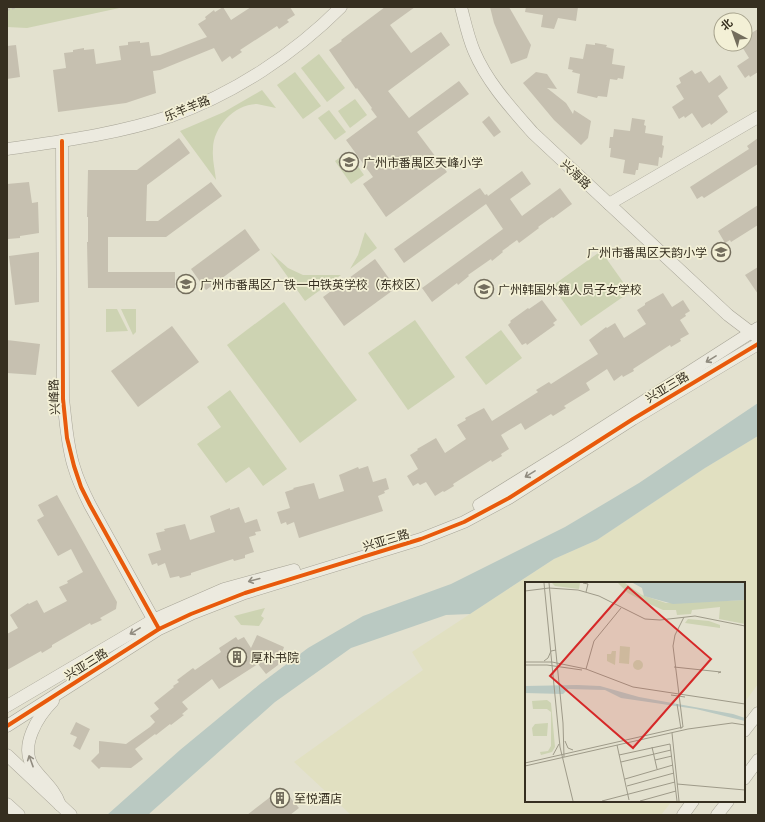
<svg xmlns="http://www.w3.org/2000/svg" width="765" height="822" viewBox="0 0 765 822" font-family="'Noto Serif','Noto Sans SC',serif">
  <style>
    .farmland { fill: #e1e0c1 }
    .green { fill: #cdd3b2 }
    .water { fill: #bac9c2 }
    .building { fill: #c6c0b0 }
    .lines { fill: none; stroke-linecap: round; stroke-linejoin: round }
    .minor-casing { stroke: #a8a597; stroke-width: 13 }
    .path { stroke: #c4c2b6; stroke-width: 2; stroke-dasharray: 3 2; stroke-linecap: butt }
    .minor { stroke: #eceadf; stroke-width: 12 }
    .cycleway-casing { stroke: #f3f0d6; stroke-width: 6 }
    .cycleway { stroke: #e8590c; stroke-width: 4 }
    .oneway { stroke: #918c80 }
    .labels { text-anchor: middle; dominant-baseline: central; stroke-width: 3.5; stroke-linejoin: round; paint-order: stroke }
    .street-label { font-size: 12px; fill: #362f20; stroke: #f3f0d6 }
    .poi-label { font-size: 12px; fill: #362f20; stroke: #f3f0d6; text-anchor: start }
    .inset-road { fill: none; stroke: #9e9a89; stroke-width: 1 }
    .view { fill: #d62828; fill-opacity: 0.15; stroke: #d62828; stroke-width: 2 }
    .inset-edge { fill: none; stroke: #362f20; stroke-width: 2 }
  </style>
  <rect width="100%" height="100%" fill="#e3e1cf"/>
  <path class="farmland" d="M758,436V684L744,703V583H526V801H672L661,815H351L294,762L423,670L412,652L554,559L597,540L705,468Z"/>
  <g class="green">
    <path d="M7,7H124L27,28L7,27Z"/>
    <path d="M319,54L345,88L327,102L301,68Z"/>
    <path d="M295,72L321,106L303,119L277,85Z"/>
    <path d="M262,90L276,108C270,107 263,105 257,104C235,104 213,127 213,149C212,159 215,170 216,180L180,131L224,112Z"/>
    <path d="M355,99L367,115L350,128L338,111Z"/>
    <path d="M329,110L346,132L335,140L318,118Z"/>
    <path d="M348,152L364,175L351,184L335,161Z"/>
    <path d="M365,232L377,248L350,269L358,255Z"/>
    <path d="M601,251L630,292L581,326L552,286Z"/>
    <path d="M270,252L288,268L303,275H341L305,301Z"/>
    <path d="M284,302L357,400L300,443L227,345Z"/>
    <path d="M106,309H117L128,331L106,332Z"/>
    <path d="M121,309H136V332L133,335Z"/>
    <path d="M415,320L455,377L408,410L368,353Z"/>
    <path d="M501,330L522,358L486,385L465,357Z"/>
    <path d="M230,390L287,469L263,486L249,467L226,483L197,444L221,427L207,407Z"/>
    <path d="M265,608L261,616L264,618L259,626L241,625L234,616Z"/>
  </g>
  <path class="water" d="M758,403V436L705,468L597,540L554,559L470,614L446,615L351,648L275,702L150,813L149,815H107L180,750L260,684L308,648L363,616L451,584L565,527L639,483Z"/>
  <g class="building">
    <path d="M223,7L231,20L251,7H290L295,15L287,20L289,22L279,29L277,26L240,50L242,52L232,59L230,56L222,62L214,48L160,70L153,71L156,93L126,103L58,112L53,70L66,68L64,53L73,52V50L84,48V50L94,49L96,64L121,60L119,46L128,45V42L140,41V43L149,42L151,56L160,55L207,37L198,24L206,19L205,17L214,10L215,12Z"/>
    <path d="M385,7H415L390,25L411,53L441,32L450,45L388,91L409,118L459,81L469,94L417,132L447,172L386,217L363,184L373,177L346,140L377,117L371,109L372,108L357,88L356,89L329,50L342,41L341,40Z"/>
    <path d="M490,7H509L531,45L527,58L511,64L494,23Z"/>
    <path d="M526,7H578L576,21L558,18L554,29L541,27L543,15L525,12Z"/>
    <path d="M758,29V72L750,77L749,75L745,78L737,66L749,58L741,45L745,44V37Z"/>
    <path d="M595,43L607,45L606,47L614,49L612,64L625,66L623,79L618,78L617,80L610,79L607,97L598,96L597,98L577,93L580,74L572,72L573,70L568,69L570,57L583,59L586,44L595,45Z"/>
    <path d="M16,45L20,77L7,79V46Z"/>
    <path d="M692,70L695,74L701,71L709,83L720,75L728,88L718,96L728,112L711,125L710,123L702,128L692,113L685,118L684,116L679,119L672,107L684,99L676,86L681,83L679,78Z"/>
    <path d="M536,72L547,74L557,89L547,88L566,103L573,114L574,110L591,121L588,138L581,145L554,120L523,83Z"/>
    <path d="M489,116L501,132L494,137L482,122Z"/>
    <path d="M632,118L645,120L644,125L646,126L645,133L663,136L662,145L664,146L662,158L659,157L658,166L639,163L638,170H636L635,175L623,173L625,160L610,157L611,148H609L610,137H613L614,129L630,131Z"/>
    <path d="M179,138L190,153L147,185L146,221H158L211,182L222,196L166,237H108V272H175V288H88L87,242H88V217H87L88,170H137Z"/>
    <path d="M758,138V164L704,198L702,196L697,199L690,187L749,149L747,146Z"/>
    <path d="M522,171L531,184L510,199L522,216L560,188L572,204L553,218L552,217L538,227L539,228L519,243L517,240L502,251L503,252L492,261L491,259L468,275L469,276L458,285L457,283L432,302L422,288L503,229L486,204L404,263L394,249L475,191L480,188L485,195L487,194L488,196Z"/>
    <path d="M29,182L32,203L38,202L39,233L20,236V238L8,239V237H7V184Z"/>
    <path d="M758,205V225L731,242L730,240L725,243L718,231Z"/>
    <path d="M245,229L260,250L206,290L191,269Z"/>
    <path d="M39,252V302L15,305L9,256Z"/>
    <path d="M375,259L396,288L344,326L323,297Z"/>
    <path d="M758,267V294L745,275Z"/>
    <path d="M663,293L672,307L683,300L690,311L685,314L686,316L680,320L689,334L680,339L681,341L671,347L670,345L633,369L634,371L623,377L622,375L614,381L607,369L586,383L590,390L564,406L566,408L553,416L551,414L525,430L521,423L501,435L509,449L501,454L502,456L492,462L491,460L453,484L454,486L444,492L443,491L435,496L426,482L420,485L418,483L413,486L407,476L418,469L410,455L418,450L417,449L436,438L445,453L466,439L457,425L466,420L465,418L484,408L492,421L538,392L536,390L549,382L551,384L587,361L598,354L589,340L606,327L607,328L615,323L624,338L646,324L637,310L645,305V303Z"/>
    <path d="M542,300L557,320L553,323L555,325L527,345L526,343L522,345L508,325L511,322L510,321L528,308L529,309Z"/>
    <path d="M172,326L199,362L138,407L111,371Z"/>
    <path d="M7,340L40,344L36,375L7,373Z"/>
    <path d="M368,466L373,482L386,478L389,489L384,491L385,493L378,496L383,511L299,538L294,522L287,525L286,522L281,524L277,512L290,508L285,492L294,489L293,488L314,483L319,499L344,491L339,475L358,467L359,469Z"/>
    <path d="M57,495L117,602L116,609L100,618L102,620L91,625L90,623L52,645V647L42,653L41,651L7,670V634L18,628L10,615L28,603L29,604L37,600L44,613L67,601L59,587L68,583L67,581L83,572L71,549L58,556L37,520L44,516L38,505Z"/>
    <path d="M239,507L245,523L257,519L261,531L255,532L256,535L249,537L254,552L245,555V558L234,561L233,559L191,573V575L180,578L179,576L170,578L165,563L158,566L157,563L152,565L148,554L161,550L156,533L165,531L164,529L185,524L190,540L202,536L215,532L210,516L230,508V510Z"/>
    <path d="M257,635L284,647L278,665L266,674L258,664L219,689L212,679L182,702L188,709L182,714L184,715L171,725L170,724L156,735L155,734L135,749L143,759L131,768L101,767L99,769L91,761L99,753V741L126,744L150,727L155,722L150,716L159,709L154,703L174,687L173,686L179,682L177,680L193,668L195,670L221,652L219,648L236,637L238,640L244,637L251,648Z"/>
    <path d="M76,722L90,729L80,750L73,746L77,737L70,734Z"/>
    <path d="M282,788L299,808L290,815H247Z"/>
  </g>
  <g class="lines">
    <defs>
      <g id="minor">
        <path d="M461,7C465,22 468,37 474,51C487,82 511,108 533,133L728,315L757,337"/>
        <path d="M62,141L63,399C66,422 67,446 74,467C78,481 84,493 90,505L157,626"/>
        <path d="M7,149C62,141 118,134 171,116C234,94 294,54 341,7"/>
        <path d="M609,204L758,117"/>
        <path d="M479,505L574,446L758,328"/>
        <path d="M53,701C38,716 19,746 33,767C42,780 55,789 60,805"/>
        <path d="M7,706L153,620L224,589L294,570"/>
        <path d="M7,726L159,629L191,614L245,593L421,539L464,522L509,498L633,419L758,344"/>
        <path d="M744,731L758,713"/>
        <path d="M7,755L71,815"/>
        <path d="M744,779L758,760"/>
        <path d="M7,804L19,815"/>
        <path d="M683,815L693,801"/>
        <path d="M717,815L728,801"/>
      </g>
    </defs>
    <use href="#minor" class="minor-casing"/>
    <path class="path" d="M7,10L17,7"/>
    <use href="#minor" class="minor"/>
    <defs>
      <g id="cycleway">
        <path d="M62,141L63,399L67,438L74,466L81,487L90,505L159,629"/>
        <path d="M7,726L159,629L191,614L245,593L421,539L464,522L509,498L633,419L758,344"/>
      </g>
    </defs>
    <use href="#cycleway" class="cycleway-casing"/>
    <use href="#cycleway" class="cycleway"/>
  </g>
  <defs><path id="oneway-shaft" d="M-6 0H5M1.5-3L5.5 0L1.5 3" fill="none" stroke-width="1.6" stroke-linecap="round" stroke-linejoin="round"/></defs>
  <g class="oneway">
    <use href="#oneway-shaft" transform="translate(711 359) rotate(148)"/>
    <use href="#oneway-shaft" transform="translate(530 474) rotate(148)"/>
    <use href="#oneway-shaft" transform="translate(254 580) rotate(165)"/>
    <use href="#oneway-shaft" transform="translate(135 631) rotate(149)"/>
    <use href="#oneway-shaft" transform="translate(31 761) rotate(-110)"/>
  </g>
  <defs>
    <symbol id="school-ring" viewBox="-11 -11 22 22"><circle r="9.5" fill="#f3f0d6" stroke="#736d5d" stroke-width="1.5"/><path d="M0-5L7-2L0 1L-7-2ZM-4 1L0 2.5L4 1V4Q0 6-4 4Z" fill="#736d5d"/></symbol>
    <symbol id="building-ring" viewBox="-11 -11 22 22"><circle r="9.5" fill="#f3f0d6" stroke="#736d5d" stroke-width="1.5"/><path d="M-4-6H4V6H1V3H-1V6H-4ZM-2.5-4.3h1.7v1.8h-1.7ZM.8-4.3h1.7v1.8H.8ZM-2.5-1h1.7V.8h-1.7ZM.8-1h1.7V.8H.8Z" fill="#736d5d"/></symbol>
  </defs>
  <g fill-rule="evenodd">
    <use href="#school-ring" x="338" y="151" width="22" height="22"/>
    <use href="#school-ring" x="710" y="241" width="22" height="22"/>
    <use href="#school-ring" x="175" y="273" width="22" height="22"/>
    <use href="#school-ring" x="473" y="278" width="22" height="22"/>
    <use href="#building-ring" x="226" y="646" width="22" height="22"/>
    <use href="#building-ring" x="269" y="787" width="22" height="22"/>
  </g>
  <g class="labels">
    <g class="street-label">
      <text transform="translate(187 108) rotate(-22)">乐羊羊路</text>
      <text transform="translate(576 174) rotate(43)">兴海路</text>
      <text transform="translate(667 387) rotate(-31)">兴亚三路</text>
      <text transform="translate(54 397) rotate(-93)">兴峰路</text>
      <text transform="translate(386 540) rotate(-17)">兴亚三路</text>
      <text transform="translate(86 664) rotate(-32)">兴亚三路</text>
    </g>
    <g class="poi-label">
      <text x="363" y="162">广州市番禺区天峰小学</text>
      <text x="707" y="252" text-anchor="end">广州市番禺区天韵小学</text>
      <text x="200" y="284">广州市番禺区广铁一中铁英学校（东校区）</text>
      <text x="498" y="289">广州韩国外籍人员子女学校</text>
      <text x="251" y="657">厚朴书院</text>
      <text x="294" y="798">至悦酒店</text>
    </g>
  </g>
  <g transform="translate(525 582)">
    <rect width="220" height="220" fill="#e3e1cf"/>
    <path d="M27,1H55L54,7L30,4ZM93,1H100L117,13L141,21L220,18V42L194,37L195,25L167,28L166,32L152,33L151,28H138L120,20L103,11ZM163,37L184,39L195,43V46L160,41ZM95,64L105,65L104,82L94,81ZM87,69H91L90,83L82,79V72H86ZM108 83a5 5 0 1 1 10 0a5 5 0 1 1-10 0ZM22,118L26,121L30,165L27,170L16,173L15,170L23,169L26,164V130L22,127H8L7,119ZM23,141L22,154H8L7,146L10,142Z" fill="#cdd3b2"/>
    <path d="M108,1H220V18L148,22L119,14L117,6ZM52,103L75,104L114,115L208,132L220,136V139L171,127L96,116L80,108L43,107L38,112L0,111V104Z" fill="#bac9c2"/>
    <path class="inset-road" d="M19,1L35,165L48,219M24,1L38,141L39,175M58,1L63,2L61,10M0,9L24,6L53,8L74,14L120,37L135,38L170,34L220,44M19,79L23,76L26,69L31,68M0,80H27L61,87L108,105L220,122M0,83H22L57,88M149,85L196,90L193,91M61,87L69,59L96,26M146,113L160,115M152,122L156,147M158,145L148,64L150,53L159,35M147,151L154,219M40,159L43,166L48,168M92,163L104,218M127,165L132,187M28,173L34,162M94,173L145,162L152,219M130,178L147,174M96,180L146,168M0,181L158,145M0,184L163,147L207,141L220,143M100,197L148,183M152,202L220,208M102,204L149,191M77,219L150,200M115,219L151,209"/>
    <path class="view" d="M103,5L186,77L108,166L25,94Z"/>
    <rect width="220" height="220" class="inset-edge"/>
  </g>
  <rect width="765" height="822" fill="none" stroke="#362f20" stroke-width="16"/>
  <g transform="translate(733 32) rotate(319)"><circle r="19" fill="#f3f0d6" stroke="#a7a38d"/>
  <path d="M0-3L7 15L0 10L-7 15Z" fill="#736d5d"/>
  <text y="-6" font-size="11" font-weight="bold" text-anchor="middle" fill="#362f20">北</text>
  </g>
</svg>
